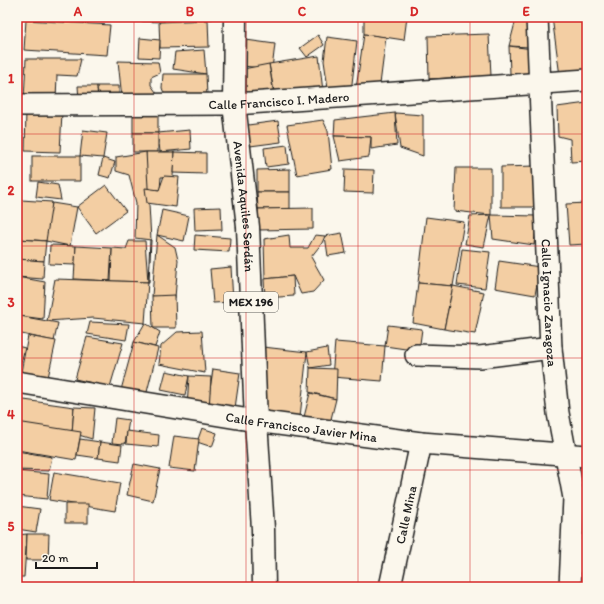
<svg xmlns="http://www.w3.org/2000/svg" width="604" height="604" viewBox="0 0 604 604" font-family="Itim,sans-serif">
  <style>
    .building { fill: #f3cea3; stroke: #1c1c1c }
    .lines { fill: none; stroke-linecap: round; stroke-linejoin: round }
    .minor-casing { stroke: #1c1c1c; stroke-width: 24 }
    .major-casing { stroke: #1c1c1c; stroke-width: 25 }
    .minor { stroke: #fbf7ec; stroke-width: 21 }
    .major { stroke: #fbf7ec; stroke-width: 22 }
    .grid { fill: none; stroke: #d62828; stroke-width: 1; stroke-opacity: 0.55 }
    .labels { text-anchor: middle; dominant-baseline: central; stroke-width: 3.5; stroke-linejoin: round; paint-order: stroke }
    .shield { fill: #fbf7ec; stroke: #5f5e5a; stroke-width: 1 }
    .shield-label { font-size: 12px; font-weight: bold; fill: #1c1c1c }
    .street-label { font-size: 13px; fill: #1c1c1c; stroke: #fbf7ec }
    .neatline { fill: none; stroke: #d62828; stroke-width: 1.5 }
    .grid-label { font-size: 13px; text-anchor: middle; font-weight: bold; fill: #d62828 }
  </style>
  <rect width="100%" height="100%" fill="#fbf7ec"/>
  <filter id="ink" filterUnits="userSpaceOnUse"><feTurbulence type="fractalNoise" baseFrequency=".025" numOctaves="2"/><feDisplacementMap in="SourceGraphic" scale="8" xChannelSelector="R" yChannelSelector="G"/><feConvolveMatrix kernelMatrix="1 2 1 2 8 2 1 2 1" color-interpolation-filters="sRGB"/></filter>
  <g filter="url(#ink)">
    <g class="building">
      <path d="M26,17H52V19L26,20Z"/>
      <path d="M133,17H164V22L133,21Z"/>
      <rect x="165" y="17" width="29" height="2"/>
      <rect x="194" y="17" width="18" height="2"/>
      <path d="M364,17H407L404,40L364,34Z"/>
      <path d="M552,17H587V72L560,76Z"/>
      <path d="M516,19L529,23V47L509,46Z"/>
      <path d="M26,20L110,25L107,55L24,50Z"/>
      <path d="M208,20L209,47L160,48L159,22Z"/>
      <path d="M364,34L386,37L379,92L356,89Z"/>
      <path d="M489,34L491,76L429,79L428,36Z"/>
      <path d="M318,35L324,45L307,57L300,48Z"/>
      <path d="M327,37L357,41L351,92L328,88L324,61Z"/>
      <path d="M140,38L160,40L159,58L139,57Z"/>
      <path d="M246,40L275,44L272,69L242,66Z"/>
      <path d="M509,46L533,49L532,74H510Z"/>
      <path d="M204,50L206,74L173,69L175,52Z"/>
      <path d="M319,56L323,92L275,97L269,64Z"/>
      <path d="M26,59H81L77,76L57,75L56,100H24Z"/>
      <path d="M118,61L158,62L160,73L151,77V85L156,92V104L122,98Z"/>
      <path d="M269,64L274,95L240,101L238,70Z"/>
      <path d="M163,74H206L207,96L167,101L162,88Z"/>
      <path d="M78,86H97L98,100H79Z"/>
      <path d="M97,86H119V100H98Z"/>
      <path d="M587,103V161L571,162L570,139L558,136L557,107Z"/>
      <path d="M26,111L62,112L60,152L25,151Z"/>
      <path d="M133,112L158,113V133H133Z"/>
      <path d="M395,113L423,115V156L400,148Z"/>
      <path d="M395,113L397,145L371,149V137L334,136L335,120Z"/>
      <path d="M323,120L328,131L332,169L297,175L287,125Z"/>
      <path d="M278,121L281,142L250,146L248,125Z"/>
      <path d="M83,130L107,133L103,158L80,156Z"/>
      <path d="M190,130L191,149L160,152L158,133Z"/>
      <rect x="133" y="133" width="25" height="19"/>
      <path d="M334,136L371,137L369,157L340,161Z"/>
      <path d="M287,145L289,164L266,167L264,148Z"/>
      <path d="M146,152H174L173,177H161L160,190L145,189Z"/>
      <path d="M146,152L151,240L135,238L136,203L129,175L116,171V157Z"/>
      <path d="M174,152L206,153V174L173,173Z"/>
      <rect x="32" y="156" width="48" height="25"/>
      <path d="M103,158L115,162L110,178L99,175Z"/>
      <path d="M535,166V207H501V167Z"/>
      <path d="M456,168H491V215L454,211Z"/>
      <path d="M290,169V192H257V170Z"/>
      <path d="M345,169L374,170L373,193L344,192Z"/>
      <path d="M164,176L179,177L176,207L147,203L145,188L159,190Z"/>
      <path d="M38,182L58,185L61,200L36,197Z"/>
      <path d="M106,185L126,211L96,233L77,207Z"/>
      <path d="M257,192H290V209H258Z"/>
      <path d="M21,200L52,202L49,241L19,239Z"/>
      <path d="M52,203L77,207L70,246L46,241Z"/>
      <path d="M587,203V244L569,245L566,204Z"/>
      <path d="M221,207L222,230L195,231L194,208Z"/>
      <path d="M313,208V229L258,230V209Z"/>
      <path d="M162,210L189,216L184,241L157,235Z"/>
      <path d="M491,215L484,247L465,244L470,216Z"/>
      <path d="M491,215L537,216L534,245L493,239Z"/>
      <path d="M426,217L464,222L453,286L418,283Z"/>
      <path d="M342,233L346,253L328,256L325,236Z"/>
      <path d="M157,235L175,247L178,260L175,298L152,296Z"/>
      <path d="M195,235L230,238L229,252L194,250Z"/>
      <path d="M289,235L290,248H308L315,235L325,236L322,243L311,257L324,280L313,292L301,294L293,276L265,279L264,239Z"/>
      <path d="M19,239L46,241L44,261L17,259Z"/>
      <path d="M150,240H151L149,282H148Z"/>
      <path d="M129,241H145L148,282L111,281L112,248L126,249Z"/>
      <path d="M50,245L76,246L75,265L49,264Z"/>
      <path d="M76,246L112,248L110,281L74,279Z"/>
      <path d="M462,249L490,252L485,288L457,285Z"/>
      <path d="M17,259L44,261L43,279L17,277Z"/>
      <path d="M499,261L540,267L535,295L495,288Z"/>
      <path d="M231,267L233,302L213,303L210,269Z"/>
      <path d="M293,276L294,296L265,298L264,279Z"/>
      <path d="M17,277L45,282L43,319L20,316Z"/>
      <path d="M55,279L148,282L145,323L93,318L47,321Z"/>
      <path d="M418,283L453,286L444,329L413,323Z"/>
      <path d="M453,286L484,292L475,334L444,329Z"/>
      <path d="M175,295L176,328H153L152,296Z"/>
      <path d="M20,316L58,323L54,341L17,333Z"/>
      <path d="M90,322L129,324L126,340L87,334Z"/>
      <path d="M145,323L160,332L155,347L134,342Z"/>
      <path d="M388,325L422,329L419,351L385,346Z"/>
      <path d="M202,331L205,373L159,364L161,346L177,332Z"/>
      <path d="M28,336L56,341L47,382L20,377Z"/>
      <path d="M87,337L123,343L110,387L75,379Z"/>
      <path d="M134,342L158,348L146,396L121,390Z"/>
      <path d="M335,342L385,346L382,381L332,377Z"/>
      <path d="M17,346L25,348L20,366L17,365Z"/>
      <path d="M263,347L307,352L300,417L261,420Z"/>
      <path d="M327,348L329,365L310,368L307,352Z"/>
      <path d="M310,368L337,369L336,399L309,392Z"/>
      <path d="M213,369L240,373L234,415L207,411Z"/>
      <path d="M166,371L189,376L185,395L161,390Z"/>
      <path d="M189,376L211,377L209,409L187,408Z"/>
      <path d="M310,393L336,399L330,423L304,417Z"/>
      <path d="M17,399L74,407L72,433L17,423Z"/>
      <path d="M74,407L95,408L92,439L72,433Z"/>
      <path d="M115,418L129,420L125,444L112,443Z"/>
      <path d="M17,422L81,432L76,460L17,450Z"/>
      <path d="M202,428L217,433L212,447L197,442Z"/>
      <path d="M127,431L159,435L158,447L126,444Z"/>
      <path d="M174,436L199,439L195,471L169,468Z"/>
      <path d="M80,439L100,442L98,458L77,455Z"/>
      <path d="M100,442L122,445L120,461L98,458Z"/>
      <path d="M17,451L52,457L49,471L17,470Z"/>
      <path d="M134,464L160,469L153,501L127,495Z"/>
      <path d="M17,471L49,474L47,499L17,496Z"/>
      <path d="M54,472L120,483L115,511L49,500Z"/>
      <rect x="65" y="504" width="23" height="19"/>
      <path d="M17,506L40,509L36,532L17,529Z"/>
      <path d="M27,534L24,577H17V535Z"/>
      <path d="M27,534H49L48,560H26Z"/>
    </g>
    <g class="lines">
      <defs>
        <g id="minor">
          <path id="s1" d="M537,17L551,348L558,413L574,498L570,587"/>
          <path id="s2" d="M17,105L234,104L587,80"/>
          <path d="M416,355L480,357L551,348"/>
          <path id="s3" d="M17,382L256,421L421,443L587,456"/>
          <path id="s4" d="M390,587L421,443"/>
        </g>
        <g id="major">
          <path id="s5" d="M235,17L234,104L248,227L256,421L263,529L264,587"/>
        </g>
      </defs>
      <use href="#minor" class="minor-casing"/>
      <use href="#major" class="major-casing"/>
      <use href="#minor" class="minor"/>
      <use href="#major" class="major"/>
    </g>
  </g>
  <path class="grid" d="M134,17V587M246,17V587M358,17V587M470,17V587M17,134H587M17,246H587M17,358H587M17,470H587"/>
  <g class="labels">
    <rect class="shield" x="224" y="292" width="54" height="20" rx="3"/>
    <g class="shield-label">
      <text x="251" y="302">MEX 196</text>
    </g>
    <g class="street-label">
      <text stroke="none"><textPath href="#s2" startOffset="262">Calle Francisco I. Madero</textPath></text>
      <text stroke="none"><textPath href="#s5" startOffset="190">Avenida Aquiles Serdán</textPath></text>
      <text stroke="none"><textPath href="#s1" startOffset="286">Calle Ignacio Zaragoza</textPath></text>
      <text stroke="none"><textPath href="#s3" startOffset="288">Calle Francisco Javier Mina</textPath></text>
      <text stroke="none"><textPath href="#s4" startOffset="74">Calle Mina</textPath></text>
    </g>
  </g>
  <rect width="604" height="604" fill="none" stroke="#fbf7ec" stroke-width="44"/>
  <path d="M36 562v6h61v-6" fill="none" stroke="#1c1c1c" stroke-width="2"/>
  <text x="42" y="562" font-size="12" fill="#1c1c1c" stroke="#fbf7ec" stroke-width="3" paint-order="stroke">20 m</text>
  <rect x="22" y="22" width="560" height="560" class="neatline"/>
  <g class="grid-label">
    <text x="78" y="16">A</text>
    <text x="190" y="16">B</text>
    <text x="302" y="16">C</text>
    <text x="414" y="16">D</text>
    <text x="526" y="16">E</text>
    <text x="11" y="83">1</text>
    <text x="11" y="195">2</text>
    <text x="11" y="307">3</text>
    <text x="11" y="419">4</text>
    <text x="11" y="531">5</text>
  </g>
</svg>
